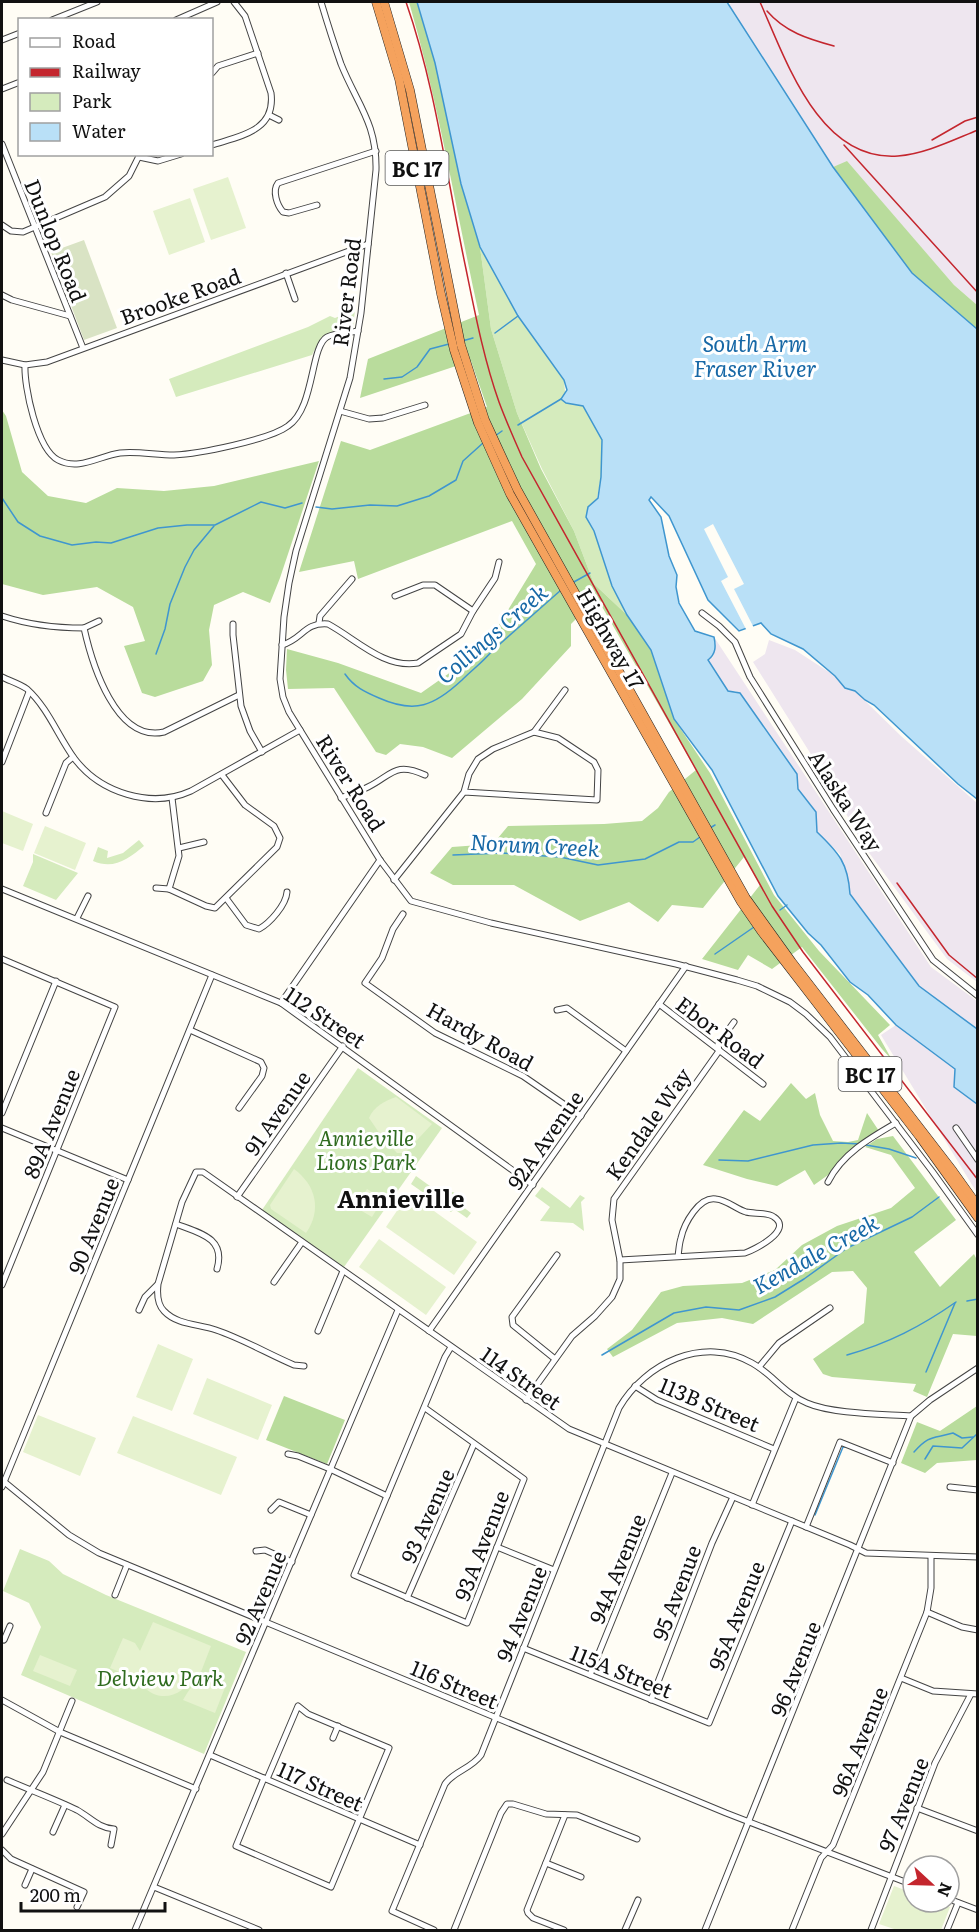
<svg xmlns="http://www.w3.org/2000/svg" width="979" height="1932" viewBox="0 0 979 1932" font-family="Literata,serif">
  <style>
    .industrial { fill: #eee6ef }
    .green { fill: #d5ebbd }
    .forest { fill: #b9dc9c }
    .cemetery { fill: #d9e3c4 }
    .pitch { fill: #e6f2cf }
    .water { fill: #b9e0f7; stroke: #3f96cf; stroke-width: 1.5 }
    .pier { fill: #fffdf5 }
    .lines { fill: none; stroke-linecap: round; stroke-linejoin: round }
    .stream { stroke: #3f96cf; stroke-width: 1.5 }
    .minor-casing { stroke: #444; stroke-width: 7 }
    .highway-casing { stroke: #222; stroke-width: 9 }
    .minor { stroke: #fff; stroke-width: 5 }
    .highway { stroke: #f5a25d; stroke-width: 8 }
    .rail { stroke: #c4262e; stroke-width: 1.5 }
    .labels { text-anchor: middle; dominant-baseline: central; stroke-width: 6; stroke-linejoin: round; paint-order: stroke }
    .shield { fill: #fff; stroke: #585858; stroke-width: 1.5 }
    .shield-label { font-size: 20px; font-weight: bold; fill: #111 }
    .street-label { font-size: 21px; fill: #111; stroke: #fff }
    .park-label { font-size: 21px; font-style: italic; fill: #2f6b1f; stroke: #fff }
    .water-label { font-size: 22px; font-style: italic; fill: #1768a6; stroke: #fff }
    .quarter-label { font-size: 24px; font-weight: bold; fill: #111; stroke: #fff }
  </style>
  <rect width="100%" height="100%" fill="#fffdf5"/>
  <g class="industrial">
    <path d="M731,2H977V305L954,285L847,162L833,167L729,7Z"/>
    <path d="M714,637L931,967L977,1001V1029L919,986L850,894L849,882L840,854L817,832L816,812L798,789L797,774L736,691H728L708,660L713,657L716,645Z"/>
    <path d="M769,640L795,650L835,676L845,688L855,691L901,736L977,803V982L947,959L864,846L829,783L753,662L765,654Z"/>
    <path d="M896,1025L955,1069L954,1087L977,1104V1193L881,1035Z"/>
  </g>
  <g class="green">
    <path d="M480,247L518,316L564,380L566,403L583,406L602,440L601,477L597,498L588,507L586,517L594,531L612,586L627,615L594,584L574,531L542,469L517,413L491,329Z"/>
    <path d="M355,310L353,327C328,334 324,330 312,355L176,397L169,379L308,327L330,316L335,318Z"/>
    <path d="M139,840L144,846C128,859 114,870 93,861L98,847L108,851L107,858L123,853Z"/>
    <path d="M33,854L78,873L56,900L23,886L33,862Z"/>
    <path d="M358,1068L442,1128L344,1267L262,1210Z"/>
    <path d="M416,1176L441,1194L453,1192L462,1198L458,1203L471,1213L467,1218L454,1209L451,1212L411,1184Z"/>
    <path d="M542,1187L570,1208L580,1195L585,1198L581,1202L584,1231L573,1223L540,1221L550,1207L535,1196Z"/>
    <path d="M20,1549L49,1561L63,1574L106,1595L246,1652L204,1754L21,1675L41,1627L29,1603L3,1591Z"/>
  </g>
  <g class="forest">
    <path d="M409,2H417L435,63L461,184L480,247L491,329L517,413L541,469L574,531L594,584L627,615L651,650L674,719L710,773L774,895L819,951L890,1025L878,1035L892,1060L882,1049L802,947L772,969L748,955L738,970L702,959L760,885L744,857L703,908L672,905L658,922L629,902L580,921L514,885H453L430,873L452,847L493,844L508,826L604,824L642,821L658,808L669,792L696,770L597,598L571,624V646L522,699L452,758L423,747L400,744L386,755L376,752L334,688L288,689L286,670L287,649L338,663L421,693L485,648L536,564L512,521L358,579L354,561L299,572L341,441L370,450L487,407L471,361L360,398L368,359L479,315C456,210 439,105 409,2Z"/>
    <path d="M847,161L954,285L977,305V329L912,273L833,167Z"/>
    <path d="M2,410L6,416L22,472L48,496L86,503L117,488L164,491L214,486L319,461L280,578L270,603L243,592L214,605L209,630L212,665L203,681L155,697L142,693L124,646L145,641L133,607L97,587L43,595L2,584Z"/>
    <path d="M791,1083L806,1099L815,1093L820,1115L833,1141L848,1142L858,1140L867,1113L879,1131L862,1141L828,1175L814,1185L805,1170L777,1186L747,1179L703,1165L744,1110L760,1121Z"/>
    <path d="M893,1136L956,1220L914,1252L940,1287L974,1254L977,1260V1336L953,1334L927,1397L913,1391L916,1384L832,1377L823,1374L813,1359L864,1323L867,1288L853,1271L832,1272L753,1324L722,1318L677,1323L613,1357L607,1349L632,1330L661,1292L683,1286L742,1283L775,1270L802,1245L837,1226L891,1208L915,1188L891,1155L865,1147L877,1139Z"/>
    <path d="M284,1396L345,1420L327,1464L266,1440Z"/>
    <path d="M977,1406V1460L937,1463L925,1473L901,1463L917,1422L940,1431Z"/>
  </g>
  <path class="cemetery" d="M84,240L117,328L84,340L51,252Z"/>
  <g class="pitch">
    <path d="M228,177L246,228L211,240L193,189Z"/>
    <path d="M190,198L205,242L169,255L153,211Z"/>
    <path d="M2,811L33,824L23,851L2,843Z"/>
    <path d="M45,826L86,843L75,870L34,853Z"/>
    <path d="M396,1097L432,1124L405,1153H397L382,1137L369,1118C374,1106 385,1101 396,1097Z"/>
    <path d="M294,1169C316,1185 322,1210 306,1233L271,1209L270,1205Z"/>
    <path d="M367,1189L383,1199L372,1217L355,1207Z"/>
    <path d="M409,1193L477,1242L454,1275L386,1227Z"/>
    <path d="M379,1239L446,1287L426,1315L359,1267Z"/>
    <path d="M158,1344L193,1359L172,1411L136,1397Z"/>
    <path d="M207,1378L272,1405L258,1440L193,1414Z"/>
    <path d="M38,1415L96,1438L80,1476L23,1452Z"/>
    <path d="M133,1416L237,1457L221,1495L117,1453Z"/>
    <path d="M153,1622L211,1646L199,1677L194,1676C185,1693 164,1704 146,1689C142,1686 140,1682 137,1680C128,1675 119,1672 110,1668L123,1638L135,1643L140,1651Z"/>
    <path d="M40,1655L77,1670L70,1686L33,1671Z"/>
    <path d="M211,1679L226,1685L215,1713L183,1700C191,1686 195,1681 211,1679Z"/>
    <path d="M894,1886L913,1893V1902H936L950,1907L941,1930H897L879,1924Z"/>
  </g>
  <path class="water" d="M417,2H727L833,167L912,273L977,329V799L958,784L874,705L865,700L855,691L845,688L835,676L803,649L771,634L761,623L739,631L708,600L669,516L653,499L651,497L649,500L661,517L669,556L677,575L676,587L679,603L695,631L714,637C716,646 716,654 708,660L728,691L740,693L797,774L798,789L816,812L817,832C839,853 848,863 850,894L919,986L977,1029V1104L954,1087L955,1069L896,1025L868,995L850,982L821,945L808,933L778,896L712,770L674,719L651,650L627,615L612,586L594,531L586,517L588,507L598,498L601,477L602,440L583,406L566,403L561,399L567,390L564,380L518,316L480,247L461,184L435,63Z"/>
  <path class="pier" d="M713,524L744,584L734,589L754,628L747,631L721,581L728,577L704,529Z"/>
  <g class="lines">
    <g class="stream">
      <path d="M495,333L518,316"/>
      <path d="M462,341L473,338"/>
      <path d="M384,379L402,377L417,367L430,349L449,344"/>
      <path d="M518,425L561,399"/>
      <path d="M495,436L502,431"/>
      <path d="M2,498L18,522L40,536L72,545L96,542L111,543L158,528L187,525H215L261,502L285,508L302,503"/>
      <path d="M316,507L332,509L370,505L397,506L429,496L456,480L463,461L483,443"/>
      <path d="M572,583L590,573"/>
      <path d="M156,654L165,629L170,604L185,567L194,550L214,526"/>
      <path d="M345,674C354,687 365,692 379,698C415,714 434,706 462,680C472,670 483,662 492,651L561,590"/>
      <path d="M710,828L715,825"/>
      <path d="M453,855L501,853L560,857L598,865L645,859L679,842H693L700,837"/>
      <path d="M780,910L787,905"/>
      <path d="M715,954L754,927"/>
      <path d="M866,1145L889,1149L916,1158"/>
      <path d="M719,1160L748,1161L813,1145L841,1143L860,1144"/>
      <path d="M967,1301L978,1299"/>
      <path d="M602,1355L674,1313L706,1307L739,1310L775,1297L804,1279L847,1248L912,1217L939,1197"/>
      <path d="M847,1355C889,1343 920,1327 956,1302"/>
      <path d="M926,1372L955,1303"/>
      <path d="M914,1452C930,1434 933,1439 953,1433L962,1438L973,1437"/>
      <path d="M925,1459L933,1446L962,1448L978,1433"/>
      <path d="M815,1515L843,1447H846"/>
    </g>
    <defs>
      <g id="minor">
        <path d="M321,2C327,22 334,44 341,64C357,104 377,123 376,170L361,313L350,378L296,551L289,583L284,617L280,679L283,697L289,712L380,860L411,901L491,923L676,964L737,980L757,986L790,1002L806,1014L830,1037L932,1171L978,1235"/>
        <path d="M52,20L97,2"/>
        <path d="M176,20L217,2"/>
        <path d="M2,40L20,33"/>
        <path d="M212,73L218,66L258,53"/>
        <path d="M2,89L20,82"/>
        <path d="M269,115L279,120"/>
        <path d="M2,144L83,348"/>
        <path d="M212,145C240,136 276,131 271,93L245,16L234,2"/>
        <path d="M139,157L158,161L181,154"/>
        <path d="M317,205L289,213L283,212C277,205 272,191 278,183L376,151"/>
        <path d="M2,225L11,231L23,232L105,197L129,176L140,154"/>
        <path d="M286,273L295,299"/>
        <path d="M2,295L12,300L70,316"/>
        <path d="M2,360L25,365L47,362L368,244"/>
        <path d="M25,365C24,387 37,449 58,460C79,471 99,456 120,453C137,451 156,455 174,455C198,454 269,440 288,426C315,408 310,347 327,337C336,332 349,333 358,331"/>
        <path d="M340,411L369,419L383,418L425,405"/>
        <path d="M395,596L423,585H435L473,611"/>
        <path d="M702,613L719,626L735,642L750,677L833,809L933,960L978,996"/>
        <path d="M2,616C29,625 55,628 84,628C92,664 116,743 164,732L239,695"/>
        <path d="M319,623L320,616L352,579"/>
        <path d="M233,624V635L241,706L250,731L262,752"/>
        <path d="M84,628L99,621"/>
        <path d="M282,645C303,639 304,622 328,624C356,639 384,669 418,663L461,634L473,611L495,578L499,562"/>
        <path d="M2,677C10,681 20,684 27,689C48,708 58,736 74,758C100,793 151,809 191,791L300,730"/>
        <path d="M534,732L565,690"/>
        <path d="M2,762L29,692"/>
        <path d="M172,798L179,856L169,889L206,906L215,908L277,847L280,838L274,826L245,805L222,775"/>
        <path d="M341,798C350,794 360,791 368,787C392,775 395,761 425,775"/>
        <path d="M46,813L66,763L73,757"/>
        <path d="M179,848L204,842"/>
        <path d="M394,880L464,792L469,774L478,759L493,749L534,732L558,738L594,762L598,770L597,800L464,792"/>
        <path d="M156,888L169,889"/>
        <path d="M2,889L281,1003L533,1185"/>
        <path d="M226,898L246,925L259,929C270,923 286,905 287,892"/>
        <path d="M403,914L393,929L382,958L365,983L435,1033L523,1076L581,1116"/>
        <path d="M77,918L88,896"/>
        <path d="M2,959L115,1007L2,1285"/>
        <path d="M281,1003L380,860"/>
        <path d="M659,1004L763,1084"/>
        <path d="M557,1010L567,1008L626,1051"/>
        <path d="M190,1030L261,1062L264,1068L262,1076L239,1108"/>
        <path d="M2,1113L56,981"/>
        <path d="M2,1128L128,1180"/>
        <path d="M956,1128L978,1160"/>
        <path d="M828,1182C842,1154 870,1138 896,1123"/>
        <path d="M237,1197L343,1046"/>
        <path d="M176,1224C200,1233 226,1238 217,1269"/>
        <path d="M620,1260L745,1253C754,1250 794,1230 774,1217C767,1212 754,1214 746,1212C736,1209 727,1200 716,1199C699,1196 684,1224 681,1238C679,1244 679,1250 678,1256"/>
        <path d="M274,1282L302,1242"/>
        <path d="M139,1310L145,1297L157,1285"/>
        <path d="M318,1331L343,1271"/>
        <path d="M429,1331L686,966"/>
        <path d="M555,1359L513,1325L512,1317L557,1255"/>
        <path d="M304,1366L294,1365C268,1354 243,1339 216,1330C199,1324 177,1325 164,1311C157,1304 157,1293 158,1284L182,1202L196,1172H203L569,1429L850,1545L866,1553L978,1557"/>
        <path d="M759,1367L779,1343L830,1308"/>
        <path d="M635,1386L657,1400L774,1449"/>
        <path d="M526,1400L572,1336L595,1316L612,1297L620,1279V1260L612,1220L614,1199L719,1051L718,1044L734,1022"/>
        <path d="M425,1408L524,1479L467,1623L354,1575L445,1357L451,1347"/>
        <path d="M288,1454L298,1456L330,1469L387,1496"/>
        <path d="M2,1480L69,1535L99,1553L726,1813L913,1885"/>
        <path d="M2,1487L212,975"/>
        <path d="M950,1487L978,1490"/>
        <path d="M752,1505L796,1398"/>
        <path d="M271,1510L279,1502L311,1515"/>
        <path d="M806,1527L840,1442L893,1463"/>
        <path d="M497,1547L554,1570"/>
        <path d="M256,1551L265,1550L292,1562"/>
        <path d="M115,1595L127,1565"/>
        <path d="M407,1598L474,1444"/>
        <path d="M927,1612L962,1627L978,1630"/>
        <path d="M2,1639L4,1640L10,1626"/>
        <path d="M523,1648L709,1723L792,1521"/>
        <path d="M590,1675L672,1473"/>
        <path d="M901,1678L933,1691L978,1694"/>
        <path d="M2,1700L60,1732L196,1789"/>
        <path d="M651,1700L712,1543L733,1497"/>
        <path d="M333,1738L338,1726"/>
        <path d="M210,1755L420,1845"/>
        <path d="M264,1778L236,1846L331,1887L389,1748L308,1714L298,1706L267,1779"/>
        <path d="M7,1780C30,1790 54,1799 77,1810C90,1817 98,1828 114,1829L111,1845"/>
        <path d="M917,1808L978,1831"/>
        <path d="M53,1832L65,1805"/>
        <path d="M2,1834L43,1772L72,1701"/>
        <path d="M2,1850L11,1859L84,1892L77,1907"/>
        <path d="M546,1863L581,1877"/>
        <path d="M25,1885L32,1869"/>
        <path d="M154,1887L259,1930"/>
        <path d="M949,1899L978,1910"/>
        <path d="M135,1930L398,1310"/>
        <path d="M434,1930L392,1911L445,1784C454,1771 471,1769 481,1755L619,1408C645,1363 704,1335 752,1363C772,1374 785,1394 807,1403C832,1414 883,1414 911,1416"/>
        <path d="M454,1930L501,1813L507,1804H513L546,1814L577,1815L637,1839"/>
        <path d="M564,1930L533,1918L528,1913L527,1910L565,1815"/>
        <path d="M625,1930L638,1900"/>
        <path d="M705,1930L911,1416L930,1400L978,1368"/>
        <path d="M792,1930L821,1858L833,1845L927,1612L931,1588V1556"/>
        <path d="M871,1930L935,1763L971,1694"/>
        <path d="M947,1930L958,1903"/>
      </g>
      <g id="highway">
        <path d="M376,2L399,79L441,294L454,350L478,423L510,494L741,902L761,931L919,1136L978,1218"/>
        <path d="M384,2L410,90L461,345L485,420L517,489L746,898L792,962L953,1171L978,1206"/>
      </g>
    </defs>
    <use href="#minor" class="minor-casing"/>
    <use href="#highway" class="highway-casing"/>
    <use href="#minor" class="minor"/>
    <use href="#highway" class="highway"/>
    <g class="rail">
      <path d="M406,2C436,88 447,180 466,269C475,313 484,360 499,402C506,421 514,439 522,457L772,906L803,952L978,1180"/>
      <path d="M760,2C786,60 819,162 898,156C925,154 953,140 978,130"/>
      <path d="M767,11C785,32 808,39 834,46"/>
      <path d="M932,140L965,121L978,117"/>
      <path d="M844,145L978,293"/>
      <path d="M897,883L949,955L978,979"/>
    </g>
  </g>
  <g class="labels">
    <g class="shield">
      <rect x="385.5" y="151" width="63" height="34" rx="4.5"/>
      <rect x="838.5" y="1057" width="63" height="34" rx="4.5"/>
    </g>
    <g class="shield-label">
      <text x="417" y="168">BC 17</text>
      <text x="870" y="1074">BC 17</text>
    </g>
    <g class="street-label">
      <text transform="translate(57 240) rotate(68)">Dunlop Road</text>
      <text transform="translate(345 292) rotate(-83)">River Road</text>
      <text transform="translate(180 295) rotate(-20)">Brooke Road</text>
      <text transform="translate(612 638) rotate(60)">Highway 17</text>
      <text transform="translate(352 782) rotate(58)">River Road</text>
      <text transform="translate(847 800) rotate(57)">Alaska Way</text>
      <text transform="translate(326 1016) rotate(34)">112 Street</text>
      <text transform="translate(721 1031) rotate(37)">Ebor Road</text>
      <text transform="translate(481 1035) rotate(29)">Hardy Road</text>
      <text transform="translate(276 1112) rotate(-55)">91 Avenue</text>
      <text transform="translate(50 1123) rotate(-68)">89A Avenue</text>
      <text transform="translate(647 1123) rotate(-55)">Kendale Way</text>
      <text transform="translate(544 1139) rotate(-55)">92A Avenue</text>
      <text transform="translate(92 1225) rotate(-68)">90 Avenue</text>
      <text transform="translate(522 1377) rotate(35)">114 Street</text>
      <text transform="translate(710 1403) rotate(23)">113B Street</text>
      <text transform="translate(426 1515) rotate(-66)">93 Avenue</text>
      <text transform="translate(480 1545) rotate(-69)">93A Avenue</text>
      <text transform="translate(616 1568) rotate(-68)">94A Avenue</text>
      <text transform="translate(675 1592) rotate(-69)">95 Avenue</text>
      <text transform="translate(259 1597) rotate(-67)">92 Avenue</text>
      <text transform="translate(520 1613) rotate(-68)">94 Avenue</text>
      <text transform="translate(735 1615) rotate(-68)">95A Avenue</text>
      <text transform="translate(794 1668) rotate(-68)">96 Avenue</text>
      <text transform="translate(622 1670) rotate(22)">115A Street</text>
      <text transform="translate(455 1683) rotate(23)">116 Street</text>
      <text transform="translate(858 1741) rotate(-68)">96A Avenue</text>
      <text transform="translate(321 1785) rotate(24)">117 Street</text>
      <text transform="translate(902 1804) rotate(-68)">97 Avenue</text>
    </g>
    <g class="park-label">
      <text x="366" y="1136">Annieville<tspan x="366" dy="24">Lions Park</tspan></text>
      <text x="160" y="1676">Delview Park</text>
    </g>
    <g class="water-label">
      <text x="755" y="342">South Arm<tspan x="755" dy="25">Fraser River</tspan></text>
      <text transform="translate(491 633) rotate(-41)">Collings Creek</text>
      <text transform="translate(535 844) rotate(3)">Norum Creek</text>
      <text transform="translate(815 1253) rotate(-29)">Kendale Creek</text>
    </g>
    <g class="quarter-label">
      <text x="401" y="1197">Annieville</text>
    </g>
  </g>
  <rect width="979" height="1932" fill="none" stroke="#111111" stroke-width="6"/>
  <rect x="18" y="18" width="195" height="138" fill="#ffffff" stroke="#a0a0a0" stroke-width="1.5"/>
  <rect x="30" y="38" width="30" height="9" fill="#ffffff" stroke="#a0a0a0" stroke-width="1.5"/>
  <text x="72" y="48" font-size="18" fill="#111111">Road</text>
  <rect x="30" y="68" width="30" height="9" fill="#c4262e" stroke="#a0a0a0" stroke-width="1.5"/>
  <text x="72" y="78" font-size="18" fill="#111111">Railway</text>
  <rect x="30" y="93" width="30" height="18" fill="#d5ebbd" stroke="#a0a0a0" stroke-width="1.5"/>
  <text x="72" y="108" font-size="18" fill="#111111">Park</text>
  <rect x="30" y="123" width="30" height="18" fill="#b9e0f7" stroke="#a0a0a0" stroke-width="1.5"/>
  <text x="72" y="138" font-size="18" fill="#111111">Water</text>
  <g transform="translate(931 1884) rotate(112)"><circle r="28" fill="#ffffff" stroke="#a0a0a0" stroke-width="1.5"/>
  <path d="M0-4.5L10 22L0 15L-10 22Z" fill="#c4262e"/>
  <text y="-9" font-size="16" font-weight="bold" text-anchor="middle" fill="#111111">N</text>
  </g>
  <path d="M21 1902v9h144v-9" fill="none" stroke="#111111" stroke-width="3"/>
  <text x="30" y="1902" font-size="18" fill="#111111" stroke="#ffffff" stroke-width="4.5" paint-order="stroke">200 m</text>
</svg>
